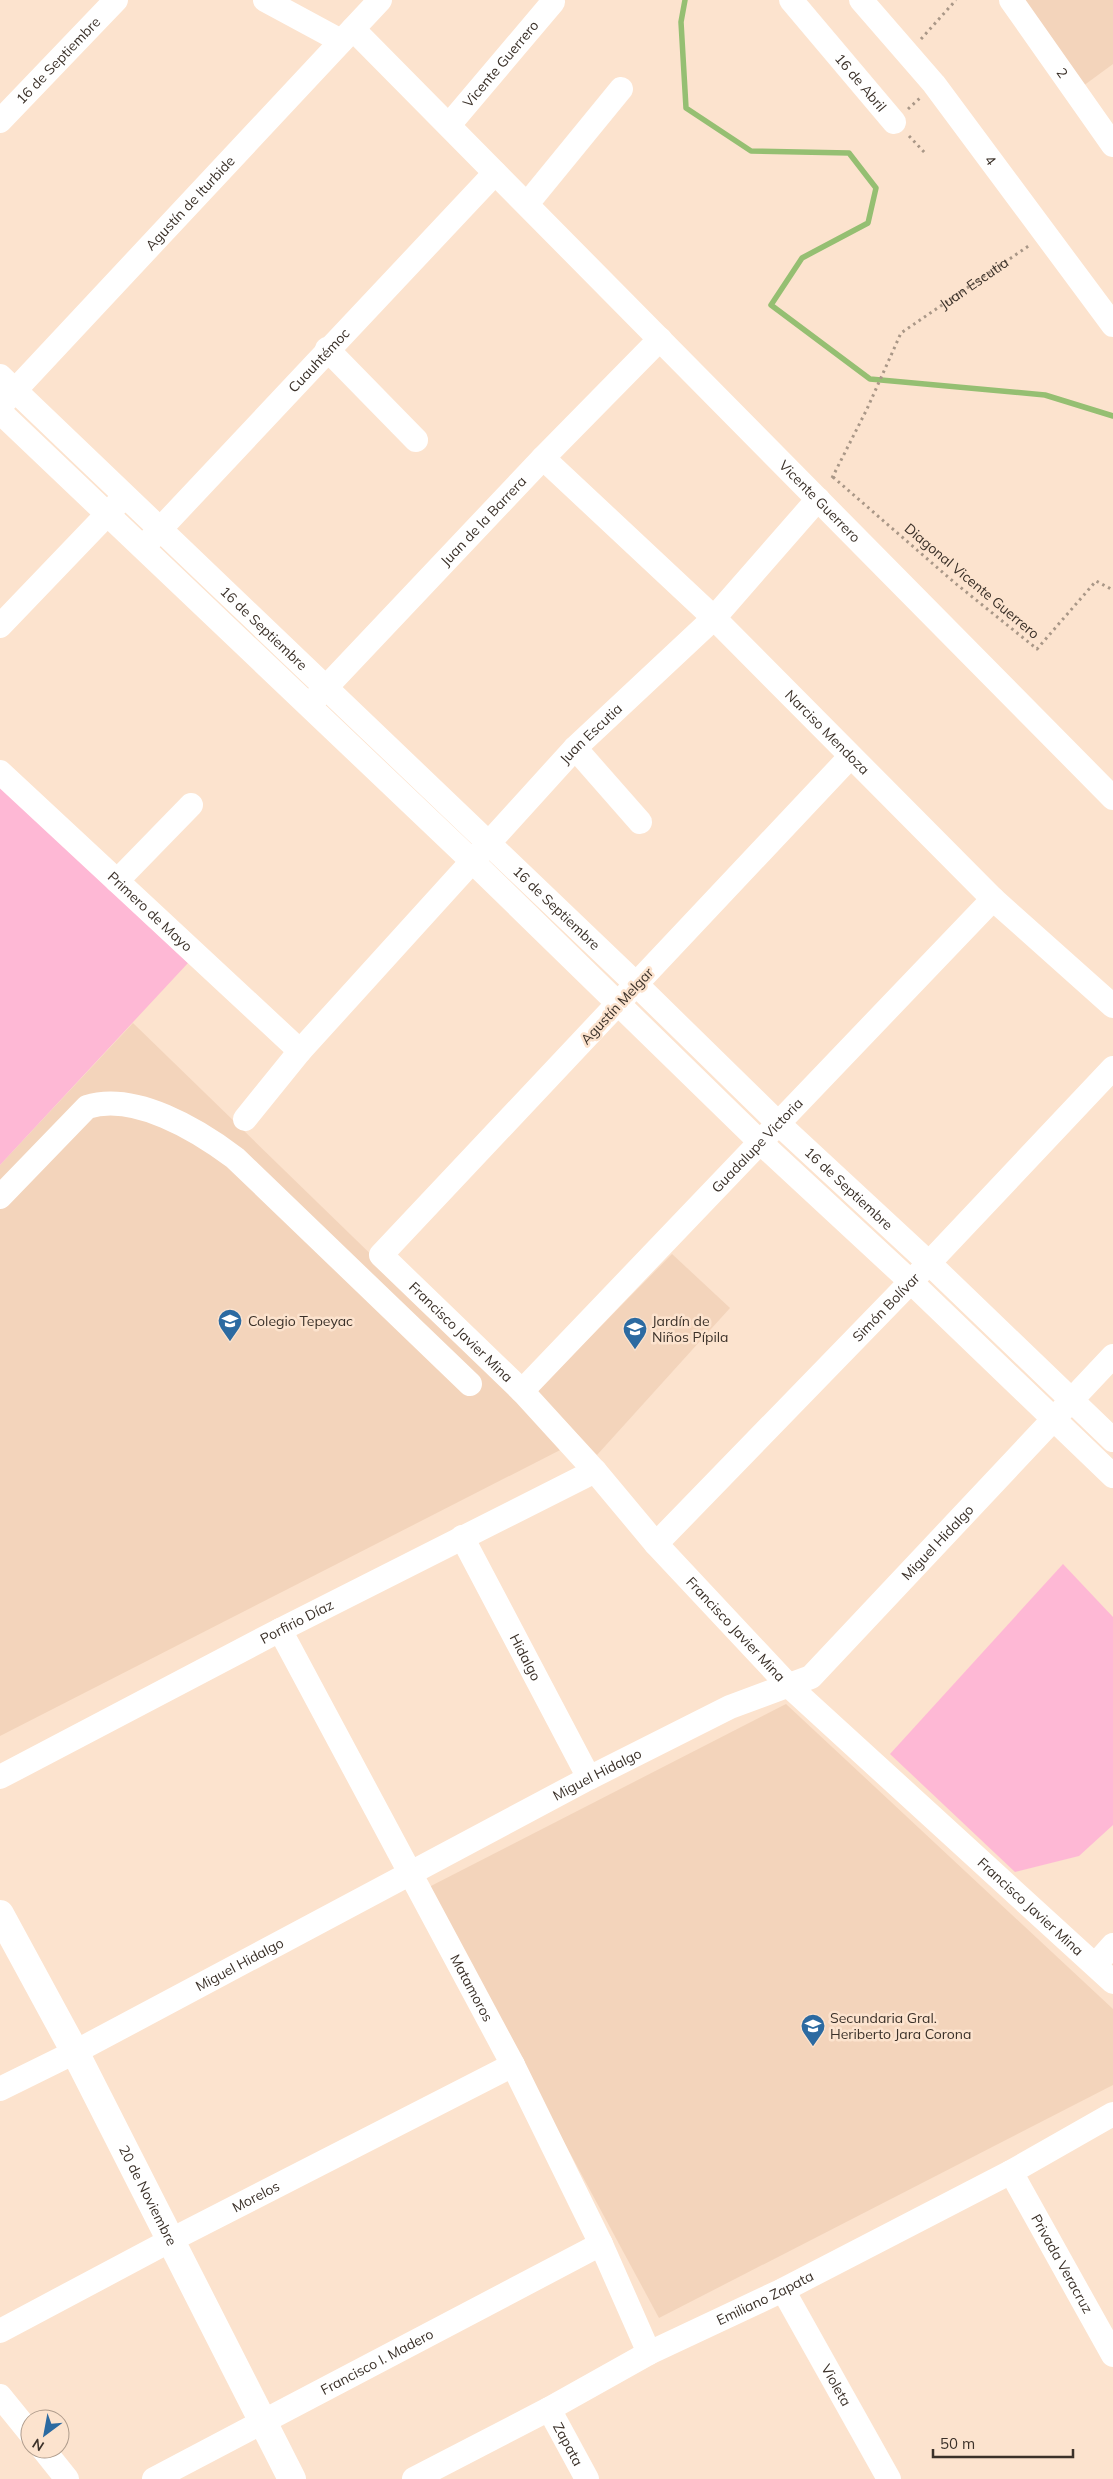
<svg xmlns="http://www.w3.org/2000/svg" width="1113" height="2479" viewBox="0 0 1113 2479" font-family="Mulish,sans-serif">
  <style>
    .built { fill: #f3d4bb }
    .green { fill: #feb8d5 }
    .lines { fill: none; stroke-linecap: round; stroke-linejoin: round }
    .stream { stroke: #95bf72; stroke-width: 5.5 }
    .path { stroke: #a99787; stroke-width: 3; stroke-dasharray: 2.5 4; stroke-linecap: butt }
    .minor { stroke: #fff; stroke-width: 24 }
    .major { stroke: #fff; stroke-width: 28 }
    .labels { text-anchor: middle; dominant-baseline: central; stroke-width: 5; stroke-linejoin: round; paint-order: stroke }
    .street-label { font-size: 14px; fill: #3b3129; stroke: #fce3ce }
    .poi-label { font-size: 14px; fill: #3b3129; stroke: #fce3ce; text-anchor: start }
  </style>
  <rect width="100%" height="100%" fill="#fce3ce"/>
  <g class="built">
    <path d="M1021,0H1113V64L1083,86Z"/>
    <path d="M133,1023L568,1446L0,1736V1165Z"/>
    <path d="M672,1254L730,1308L597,1455L537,1391Z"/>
    <path d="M786,1704L1113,2009V2085L659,2318L427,1888Z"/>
  </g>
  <g class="green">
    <path d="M0,787L188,963L0,1165Z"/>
    <path d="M1063,1564L1113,1617V1825L1079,1856L1015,1872L890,1754Z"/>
  </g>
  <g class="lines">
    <path class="stream" d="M685,0L681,22L686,108L751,151L849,153L876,188L868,223L802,258L771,305L870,379L1045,395L1113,416"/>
    <g class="path">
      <path d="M921,39L956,0"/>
      <path d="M908,109L920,98"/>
      <path d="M909,136L926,154"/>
      <path d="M833,477L955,583L1037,649L1096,581L1113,590"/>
      <path id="s1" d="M832,478L867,409L901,333L1030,245"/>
    </g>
    <g class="minor">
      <path d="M265,0L341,41"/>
      <path id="s2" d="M791,0L894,122"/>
      <path id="s3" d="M861,0L934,84L1113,325"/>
      <path id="s4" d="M1011,0L1113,145"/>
      <path id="s5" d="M353,29L1113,798"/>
      <path id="s6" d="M0,121L116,0"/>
      <path id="s7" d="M449,125L553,2"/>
      <path d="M527,204L621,89"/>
      <path d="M327,349L416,440"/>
      <path id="s8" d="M0,376L637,985L779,1124L929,1263L1113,1440"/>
      <path id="s9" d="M5,401L380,0"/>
      <path d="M0,412L472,861L761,1143L911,1282L1113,1476"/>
      <path id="s10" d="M543,458L714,618L993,899L1113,1006"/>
      <path id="s11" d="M149,541L495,173"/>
      <path d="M0,626L118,503"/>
      <path id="s12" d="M315,699L543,458L660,339"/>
      <path d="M575,748L640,822"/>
      <path id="s13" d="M850,757L381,1255L522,1391L595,1471L656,1544L789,1686L1113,1982"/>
      <path id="s14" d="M0,772L300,1051"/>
      <path d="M117,881L191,805"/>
      <path id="s15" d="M245,1119L300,1051L575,748L714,618L818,499"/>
      <path d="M0,1197L87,1107C135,1092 198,1130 235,1158L470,1384"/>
      <path id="s16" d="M522,1391L993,899"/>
      <path id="s17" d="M462,1537L589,1778"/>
      <path id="s18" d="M656,1544L929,1263L1113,1068"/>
      <path id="s19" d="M280,1630L513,2065L601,2244L649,2353"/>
      <path id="s20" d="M0,1777L280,1630L595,1471"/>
      <path d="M1096,1964L1113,1945"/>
      <path id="s21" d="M0,2089L75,2052L589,1778L730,1707L811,1677L1113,1356"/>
      <path id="s22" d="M1011,2172L1113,2355"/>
      <path id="s23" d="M783,2290L889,2479"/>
      <path id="s24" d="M0,2331L171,2240L513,2065"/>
      <path d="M0,2396L30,2433"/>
      <path id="s25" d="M549,2409L587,2479"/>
      <path d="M43,2449L67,2479"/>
      <path id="s26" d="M154,2479L601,2244"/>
      <path id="s27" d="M414,2479L549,2409L649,2353L783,2290L1011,2172L1113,2114"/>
    </g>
    <path class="major" id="s28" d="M0,1914L75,2052L292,2479"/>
  </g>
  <defs>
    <symbol id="school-pin" viewBox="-11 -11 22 30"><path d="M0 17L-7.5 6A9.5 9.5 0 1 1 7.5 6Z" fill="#2c6aa1" stroke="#fce3ce"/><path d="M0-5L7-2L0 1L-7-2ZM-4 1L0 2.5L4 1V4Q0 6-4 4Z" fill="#fff"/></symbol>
  </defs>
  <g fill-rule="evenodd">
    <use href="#school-pin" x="216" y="1307" width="28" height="38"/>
    <use href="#school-pin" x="621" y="1315" width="28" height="38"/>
    <use href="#school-pin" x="799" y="2012" width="28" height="38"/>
  </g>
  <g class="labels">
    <g class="street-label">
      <text stroke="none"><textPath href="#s6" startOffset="84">16 de Septiembre</textPath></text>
      <text stroke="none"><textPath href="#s7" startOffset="80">Vicente Guerrero</textPath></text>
      <text stroke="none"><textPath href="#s4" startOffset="89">2</textPath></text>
      <text stroke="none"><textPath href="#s2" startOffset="108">16 de Abril</textPath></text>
      <text stroke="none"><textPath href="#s3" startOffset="206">4</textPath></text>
      <text stroke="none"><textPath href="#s9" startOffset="271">Agustín de Iturbide</textPath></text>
      <text stroke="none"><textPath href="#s1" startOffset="249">Juan Escutia</textPath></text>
      <text stroke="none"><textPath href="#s11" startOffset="248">Cuauhtémoc</textPath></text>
      <text stroke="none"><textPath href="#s5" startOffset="664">Vicente Guerrero</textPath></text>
      <text stroke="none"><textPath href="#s12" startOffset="245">Juan de la Barrera</textPath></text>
      <text transform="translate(972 581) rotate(40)">Diagonal Vicente Guerrero</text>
      <text stroke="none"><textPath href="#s8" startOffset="365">16 de Septiembre</textPath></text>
      <text stroke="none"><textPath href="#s10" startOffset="395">Narciso Mendoza</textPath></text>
      <text stroke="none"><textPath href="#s15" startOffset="518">Juan Escutia</textPath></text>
      <text stroke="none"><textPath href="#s8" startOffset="770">16 de Septiembre</textPath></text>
      <text stroke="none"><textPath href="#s14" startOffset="205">Primero de Mayo</textPath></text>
      <text transform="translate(617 1006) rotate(-47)">Agustín Melgar</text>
      <text stroke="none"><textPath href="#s16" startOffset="340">Guadalupe Victoria</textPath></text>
      <text stroke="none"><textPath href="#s8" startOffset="1175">16 de Septiembre</textPath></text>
      <text stroke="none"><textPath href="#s18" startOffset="330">Simón Bolívar</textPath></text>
      <text stroke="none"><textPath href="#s13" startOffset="795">Francisco Javier Mina</textPath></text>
      <text stroke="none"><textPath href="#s21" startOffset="1095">Miguel Hidalgo</textPath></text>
      <text stroke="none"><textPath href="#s20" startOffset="335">Porfirio Díaz</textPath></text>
      <text stroke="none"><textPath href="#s13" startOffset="1200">Francisco Javier Mina</textPath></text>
      <text stroke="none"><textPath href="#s17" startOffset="136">Hidalgo</textPath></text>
      <text stroke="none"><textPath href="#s21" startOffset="675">Miguel Hidalgo</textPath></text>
      <text stroke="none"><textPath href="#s13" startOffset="1605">Francisco Javier Mina</textPath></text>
      <text stroke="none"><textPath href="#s21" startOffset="270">Miguel Hidalgo</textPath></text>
      <text stroke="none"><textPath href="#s19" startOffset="406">Matamoros</textPath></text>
      <text stroke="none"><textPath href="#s28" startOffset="318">20 de Noviembre</textPath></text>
      <text stroke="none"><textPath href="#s24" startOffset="289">Morelos</textPath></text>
      <text stroke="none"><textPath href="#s22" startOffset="105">Privada Veracruz</textPath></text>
      <text stroke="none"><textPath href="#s27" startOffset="395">Emiliano Zapata</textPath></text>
      <text stroke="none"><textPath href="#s26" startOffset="252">Francisco I. Madero</textPath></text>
      <text stroke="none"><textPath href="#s23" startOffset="109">Violeta</textPath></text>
      <text stroke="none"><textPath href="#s25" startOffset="40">Zapata</textPath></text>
    </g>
    <g class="poi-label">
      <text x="248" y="1321">Colegio Tepeyac</text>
      <text x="652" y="1321">Jardín de<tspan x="652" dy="16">Niños Pípila</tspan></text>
      <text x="830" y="2018">Secundaria Gral.<tspan x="830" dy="16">Heriberto Jara Corona</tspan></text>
    </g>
  </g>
  <g transform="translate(45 2434) rotate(212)"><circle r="24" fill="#fce3ce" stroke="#af9c8c"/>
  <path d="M0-4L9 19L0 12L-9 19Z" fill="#2c6aa1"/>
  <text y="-8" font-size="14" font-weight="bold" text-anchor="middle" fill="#3b3129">N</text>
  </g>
  <path d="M933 2449v8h140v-8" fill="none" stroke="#3b3129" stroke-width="2.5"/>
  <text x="940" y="2449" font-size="15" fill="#3b3129" stroke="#fce3ce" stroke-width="4" paint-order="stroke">50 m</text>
</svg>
